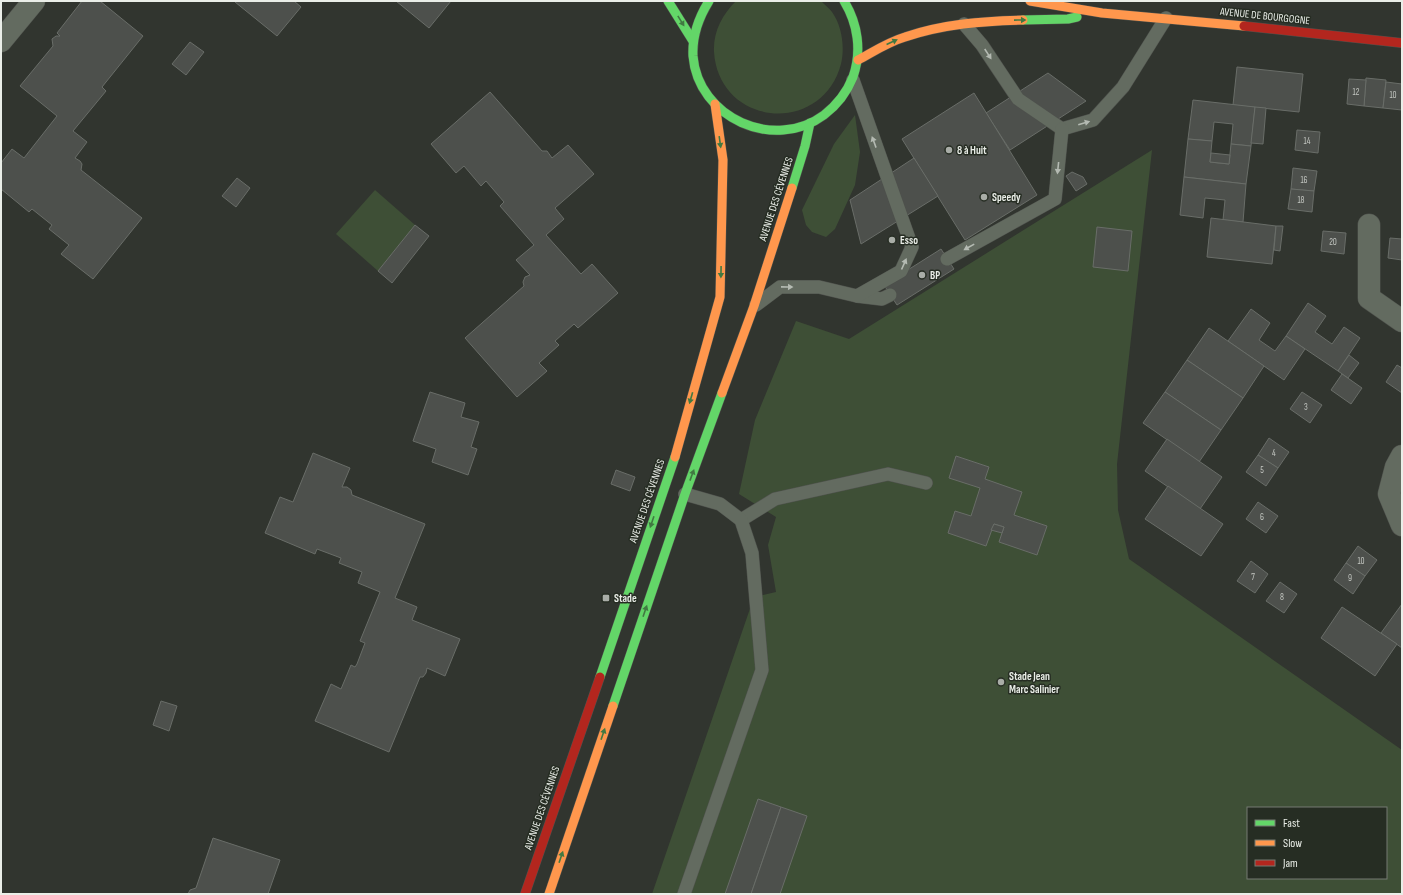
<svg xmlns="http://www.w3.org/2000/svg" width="1403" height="895" viewBox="0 0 1403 895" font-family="'Sofia Sans Condensed',sans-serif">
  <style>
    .green { fill: #3e4f36; fill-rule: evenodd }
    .building { fill: #4d504c; stroke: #696d68 }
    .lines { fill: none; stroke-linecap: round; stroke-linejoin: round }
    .lane-casing { stroke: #4f524d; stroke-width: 14 }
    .street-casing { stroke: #4f524d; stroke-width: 23 }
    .fast-casing { stroke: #4f524d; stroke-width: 10 }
    .slow-casing { stroke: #4f524d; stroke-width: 10 }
    .jam-casing { stroke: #4f524d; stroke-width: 10 }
    .lane { stroke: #636b60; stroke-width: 13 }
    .street { stroke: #636b60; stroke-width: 22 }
    .fast { stroke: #63d668; stroke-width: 9 }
    .slow { stroke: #ff974d; stroke-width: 9 }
    .jam { stroke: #b3261e; stroke-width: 9 }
    .oneway { fill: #417942 }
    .oneway2 { fill: #b4bab2 }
    .poi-dot { fill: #a9ada7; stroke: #262d23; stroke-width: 1.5 }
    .labels { text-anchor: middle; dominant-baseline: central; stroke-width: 3; stroke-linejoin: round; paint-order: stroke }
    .number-label { font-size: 9px; fill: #c3c6c1 }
    .street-label { font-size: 11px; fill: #eaeee8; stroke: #262d23 }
    .poi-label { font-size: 11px; font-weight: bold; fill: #eaeee8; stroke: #262d23; text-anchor: start }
  </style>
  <rect width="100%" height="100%" fill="#31352f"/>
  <g class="green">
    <path d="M736,1H821C824,4 829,8 832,12C842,26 845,47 841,64C822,136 719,127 714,52C713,32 722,15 736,1Z"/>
    <path d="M855,115L860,152L855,185L835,229L826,237L812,232L806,225L802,210L834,144Z"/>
    <path d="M1152,150L1117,464L1118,510L1129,559L1402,750V894H652L754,597L776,592L768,545L776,517L739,494L755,420L796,321L849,339ZM1248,808H1386V878H1248Z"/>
    <path d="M375,190L415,225L378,271L336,234Z"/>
  </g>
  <g class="building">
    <path d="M82,1H100L143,36L102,87L106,91L73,131L87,142L75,158L80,161L82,164L81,170L142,218L93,279L61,254L69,245L49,229L52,225L32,209L29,212L1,189V163L12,149L24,158L57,116L20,86L53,46L52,39L56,36H60L57,33Z"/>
    <path d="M236,1H294L301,7L277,36L235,2Z"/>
    <path d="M396,1H451L429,28Z"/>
    <path d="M190,42L204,52L186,75L172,64Z"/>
    <path d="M1237,67L1303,74L1299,112L1233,105Z"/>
    <path d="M1048,73L1086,101L1010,150L986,113Z"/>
    <path d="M1366,78L1386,80L1383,108L1364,106Z"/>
    <path d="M1349,79L1366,80L1364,106L1347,104Z"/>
    <path d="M1386,82L1402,84V110L1383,108Z"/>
    <path d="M490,92L542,151H547L552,158L568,145L594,174L555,208L564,219L546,235L581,274L592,264L618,293L578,328L574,324L555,341L559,345L539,363L547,371L517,397L465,338L524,286L523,282L525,277L530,275L516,260L534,245L500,206L504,202L486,181L481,186L464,166L456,173L431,144Z"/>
    <path d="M974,93L1037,195L965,240L902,139Z"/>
    <path d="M1193,100L1255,107L1251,146L1231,144L1233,124L1214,122L1212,141L1188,139Z"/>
    <path d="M1255,107L1266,108L1263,144L1251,143Z"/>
    <path d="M1297,130L1320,132L1318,153L1295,150Z"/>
    <path d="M1188,139L1212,141L1210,162L1229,164L1231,144L1251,146L1246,184L1184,177Z"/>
    <path d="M1211,153L1230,155L1229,164L1210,162Z"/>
    <path d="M914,158L938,196L861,244L850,200Z"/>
    <path d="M1293,168L1317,171L1314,191L1291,189Z"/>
    <path d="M1072,172L1083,177L1087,184L1076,191L1066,176Z"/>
    <path d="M1184,177L1246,184L1243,222L1223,220L1225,200L1205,198L1203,218L1180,215Z"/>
    <path d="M237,178L250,188L236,207L222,196Z"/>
    <path d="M1291,189L1314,191L1312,212L1288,209Z"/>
    <path d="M1211,218L1276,226L1272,264L1207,257Z"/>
    <path d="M415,225L429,236L392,283L378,271Z"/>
    <path d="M1276,226H1283L1280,251L1274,250Z"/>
    <path d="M1097,227L1132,231L1128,271L1093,267Z"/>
    <path d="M1323,231L1346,233L1344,254L1321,251Z"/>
    <path d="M1390,238L1402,239V260L1388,258Z"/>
    <path d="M941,249L954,269L897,305L884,285Z"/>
    <path d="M1308,303L1326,316L1315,332L1332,344L1344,327L1360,338L1338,371L1286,336Z"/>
    <path d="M1251,309L1270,323L1259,340L1275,351L1286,336L1305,349L1284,380L1228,341Z"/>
    <path d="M1209,328L1264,366L1243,398L1187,360Z"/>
    <path d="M1349,355L1359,363L1348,378L1338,371Z"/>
    <path d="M1187,360L1243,398L1221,430L1165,392Z"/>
    <path d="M1397,365L1402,368V393L1386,382Z"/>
    <path d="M1342,374L1362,388L1351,404L1331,390Z"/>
    <path d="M430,392L465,403L461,417L479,422L471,447L477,449L468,475L432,462L436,449L413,441Z"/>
    <path d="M1165,392L1221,430L1199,462L1143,423Z"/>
    <path d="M1302,392L1322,405L1310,423L1290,409Z"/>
    <path d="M1269,438L1289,452L1278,468L1258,455Z"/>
    <path d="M1167,439L1222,477L1200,509L1145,471Z"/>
    <path d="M313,453L350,468L342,487H347L351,490L352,495L425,524L395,598L417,607L412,620L460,639L445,676L427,668L426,673L423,677H420L389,752L315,721L331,684L341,689L351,665L355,667L357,664L365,643L360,641L380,592L358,583L362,572L339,563L341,558L317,549L315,554L265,533L280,497L293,502Z"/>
    <path d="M1258,455L1278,468L1266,486L1246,472Z"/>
    <path d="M956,456L989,467L985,479L1022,492L1014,515L1047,526L1037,555L999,542L1004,527L994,524L986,546L948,533L955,511L971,516L980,488L949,478Z"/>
    <path d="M616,470L635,477L630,491L611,484Z"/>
    <path d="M1168,486L1223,524L1201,556L1145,519Z"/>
    <path d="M1258,502L1278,516L1266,533L1246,519Z"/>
    <path d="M994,524L1004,527L1002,533L991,530Z"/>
    <path d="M1358,546L1377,560L1365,576L1346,563Z"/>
    <path d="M1251,561L1268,574L1255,593L1237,581Z"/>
    <path d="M1346,563L1365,576L1353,594L1334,580Z"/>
    <path d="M1280,582L1297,594L1284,613L1266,601Z"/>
    <path d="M1402,604V648L1381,633Z"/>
    <path d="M1342,607L1397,644L1375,676L1321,638Z"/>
    <path d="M161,701L177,706L169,731L153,725Z"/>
    <path d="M758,799L781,807L751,894H725Z"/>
    <path d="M781,807L807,816L780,894H751Z"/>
    <path d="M213,838L280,860L268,894H188L190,890L196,888Z"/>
  </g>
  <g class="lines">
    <defs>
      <g id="lane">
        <path d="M964,24L982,45L1018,99L1062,129L1093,120L1123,87L1166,18"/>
        <path d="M947,259L1055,199L1062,129"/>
        <path d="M857,296L882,299L890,295"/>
        <path d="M756,305L780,287H819L857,296L901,271L912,247L853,80"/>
        <path d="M741,520L775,499L888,474L926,483"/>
        <path d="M684,894L762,670L752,553L741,520L720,504L685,494"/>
      </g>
      <g id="street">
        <path d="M1,41L34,1"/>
        <path d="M1369,225V298L1402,321"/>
        <path d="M1402,456L1396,467L1389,494L1402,525"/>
      </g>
      <g id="fast">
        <path d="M668,1L693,41"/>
        <path d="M709,1C699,17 692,36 693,56C698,118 774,152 824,115C837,105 847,92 853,77C862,51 858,24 844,1"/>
        <path d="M1023,20L1068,19L1077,17"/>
        <path d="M792,188L805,146L810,123"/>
        <path d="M600,677L675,457"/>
        <path d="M613,706L685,494L722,393"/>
      </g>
      <g id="slow">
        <path d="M1030,1L1102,13L1244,26"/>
        <path d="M858,60C873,52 888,42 905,37C943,24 983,21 1023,20"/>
        <path d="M722,393L754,306L792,188"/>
        <path d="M675,457L720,297L723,160L715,104"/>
        <path d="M549,894L613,706"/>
      </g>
      <g id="jam">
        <path d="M1244,26L1402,43"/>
        <path d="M525,894L600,677"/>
      </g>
    </defs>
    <use href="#lane" class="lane-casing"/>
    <use href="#street" class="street-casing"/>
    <use href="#fast" class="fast-casing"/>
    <use href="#slow" class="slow-casing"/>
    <use href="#jam" class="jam-casing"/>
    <use href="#lane" class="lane"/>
    <use href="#street" class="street"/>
    <use href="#fast" class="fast"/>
    <use href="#slow" class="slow"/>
    <use href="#jam" class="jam"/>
  </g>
  <defs><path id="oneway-solid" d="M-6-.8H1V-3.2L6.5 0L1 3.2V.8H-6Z"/></defs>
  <g class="oneway">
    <use href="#oneway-solid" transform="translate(1020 20) rotate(-1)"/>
    <use href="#oneway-solid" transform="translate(681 21) rotate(58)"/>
    <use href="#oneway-solid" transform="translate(892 42) rotate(-25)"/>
    <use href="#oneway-solid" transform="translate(720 142) rotate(82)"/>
    <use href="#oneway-solid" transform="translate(721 272) rotate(91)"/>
    <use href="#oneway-solid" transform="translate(691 398) rotate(106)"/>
    <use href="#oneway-solid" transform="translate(692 475) rotate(-70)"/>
    <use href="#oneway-solid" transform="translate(652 522) rotate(109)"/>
    <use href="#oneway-solid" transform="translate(645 611) rotate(-71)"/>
    <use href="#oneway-solid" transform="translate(603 734) rotate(-71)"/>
    <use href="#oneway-solid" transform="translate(561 857) rotate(-71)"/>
  </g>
  <g class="oneway2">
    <use href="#oneway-solid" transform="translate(988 54) rotate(57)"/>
    <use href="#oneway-solid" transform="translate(1084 123) rotate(-16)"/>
    <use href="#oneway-solid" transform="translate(874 142) rotate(-110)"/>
    <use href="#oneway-solid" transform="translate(1058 168) rotate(96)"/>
    <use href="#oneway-solid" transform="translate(969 247) rotate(151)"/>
    <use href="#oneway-solid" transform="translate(904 264) rotate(-66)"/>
    <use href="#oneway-solid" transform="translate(787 287) rotate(1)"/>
  </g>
  <g class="poi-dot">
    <circle cx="949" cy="150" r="4"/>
    <circle cx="984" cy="197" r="4"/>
    <circle cx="892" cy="240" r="4"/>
    <circle cx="922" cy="275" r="4"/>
    <rect x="602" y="594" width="8" height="8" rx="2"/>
    <circle cx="1001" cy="682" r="4"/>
  </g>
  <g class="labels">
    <g class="number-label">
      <text x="1356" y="92">12</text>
      <text x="1393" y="95">10</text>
      <text x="1307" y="141">14</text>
      <text x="1304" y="180">16</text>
      <text x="1301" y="200">18</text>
      <text x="1333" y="242">20</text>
      <text x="1306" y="407">3</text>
      <text x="1274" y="453">4</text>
      <text x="1262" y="470">5</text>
      <text x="1262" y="517">6</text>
      <text x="1361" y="561">10</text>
      <text x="1253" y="577">7</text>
      <text x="1350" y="578">9</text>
      <text x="1282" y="597">8</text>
    </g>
    <g class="street-label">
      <text transform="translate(1265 16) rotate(6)">AVENUE DE BOURGOGNE</text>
      <text transform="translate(776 199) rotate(-72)">AVENUE DES CÉVENNES</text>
      <text transform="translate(647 501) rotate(-71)">AVENUE DES CÉVENNES</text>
      <text transform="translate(542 808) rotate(-71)">AVENUE DES CÉVENNES</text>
    </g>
    <g class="poi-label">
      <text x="957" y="150">8 à Huit</text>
      <text x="992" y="197">Speedy</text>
      <text x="900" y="240">Esso</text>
      <text x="930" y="275">BP</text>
      <text x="614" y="598">Stade</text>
      <text x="1009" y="676">Stade Jean<tspan x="1009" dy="13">Marc Salinier</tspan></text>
    </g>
  </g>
  <rect width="1403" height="895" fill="none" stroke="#eaeee8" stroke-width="4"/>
  <rect x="1247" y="807" width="140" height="72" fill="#262d23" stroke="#747a72"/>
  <rect x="1255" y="820" width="20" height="6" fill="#63d668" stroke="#747a72"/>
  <text x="1283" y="827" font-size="12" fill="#eaeee8">Fast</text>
  <rect x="1255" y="840" width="20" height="6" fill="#ff974d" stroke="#747a72"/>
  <text x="1283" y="847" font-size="12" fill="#eaeee8">Slow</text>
  <rect x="1255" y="860" width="20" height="6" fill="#b3261e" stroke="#747a72"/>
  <text x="1283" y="867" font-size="12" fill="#eaeee8">Jam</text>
</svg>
